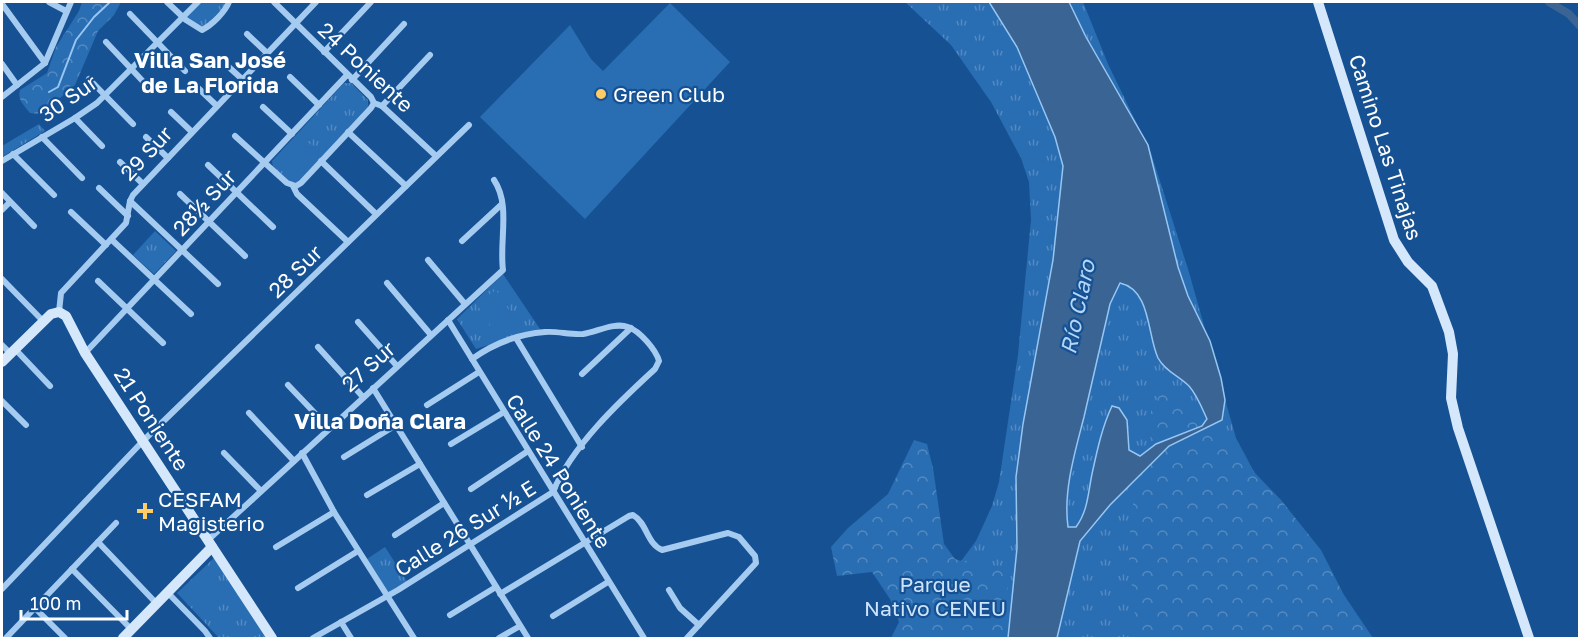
<svg xmlns="http://www.w3.org/2000/svg" width="1581" height="640" viewBox="0 0 1581 640" font-family="'Golos Text',sans-serif">
  <style>
    .grass { fill: url(#grass-tufts) }
    .forest { fill: url(#forest-crowns) }
    .garden { fill: #296db2 }
    .water { fill: #396493; stroke: #98c6f3; stroke-width: 1.5; fill-rule: evenodd }
    .lines { fill: none; stroke-linecap: round; stroke-linejoin: round }
    .stream { stroke: #98c6f3; stroke-width: 2 }
    .canal { stroke: #396493; stroke-width: 8 }
    .street { stroke: #a6cbf1; stroke-width: 6 }
    .secondary { stroke: #d4e7fb; stroke-width: 10 }
    .poi-dot { fill: #fc6; stroke: #165293; stroke-width: 2 }
    .labels { text-anchor: middle; dominant-baseline: central; stroke-width: 4.5; stroke-linejoin: round; paint-order: stroke }
    .street-label { font-size: 21px; fill: #fff; stroke: #165293 }
    .poi-label { font-size: 21px; fill: #fff; stroke: #165293; text-anchor: start }
    .park-label { font-size: 21px; fill: #cde4fc; stroke: #165293 }
    .neighbourhood-label { font-size: 22px; font-weight: bold; fill: #fff; stroke: #165293 }
    .water-label { font-size: 22px; font-style: italic; fill: #b2d5f8; stroke: #165293 }
  </style>
  <defs>
    <pattern id="grass-tufts" width="24" height="20" patternUnits="userSpaceOnUse" patternTransform="scale(1.5)"><rect width="24" height="20" fill="#296db2"/><path d="M3 7l-1-3M5 7V3M7 7l1-3M15 17l-1-3M17 17v-4M19 17l1-3" fill="none" stroke="#548ac1"/></pattern>
    <pattern id="forest-crowns" width="20" height="18" patternUnits="userSpaceOnUse" patternTransform="scale(1.5)"><rect width="20" height="18" fill="#296db2"/><path d="M2 6a3 3 0 1 1 6 0M12 15a3 3 0 1 1 6 0" fill="none" stroke="#548ac1"/></pattern>
  </defs>
  <rect width="100%" height="100%" fill="#165293"/>
  <g class="grass">
    <path d="M200,2H227L225,6L205,26L198,27L185,17Z"/>
    <path d="M905,2H1083L1108,64L1151,153L1188,269L1236,438L1267,496L1330,638H904L976,541L992,506L999,482L1018,355L1031,220L1029,182L1021,158L991,102L951,45Z"/>
    <path d="M344,83H351L368,100V107L298,182H290L273,167L272,161Z"/>
    <path d="M39,124L45,131L2,157V146Z"/>
    <path d="M155,231L176,251L154,274L133,255Z"/>
    <path d="M503,274L542,332L510,338L476,349L457,319Z"/>
    <path d="M385,547L408,583L388,596L364,561Z"/>
    <path d="M215,557L267,638H219L177,593Z"/>
  </g>
  <g class="forest">
    <path d="M82,2H121L114,15L98,31L75,85L44,112L39,114L30,113C24,105 17,100 20,90L47,73L56,47L79,11Z"/>
    <path d="M1163,387L1207,423L1281,500L1321,550L1344,595L1373,638H1131L1137,634L1128,549L1134,496L1150,454L1151,410Z"/>
    <path d="M914,440L927,444L933,468L944,544L955,559L980,567L1009,569L1005,638H891L899,622L890,599L872,572L837,576L831,547L848,528L888,494Z"/>
  </g>
  <g class="garden">
    <path d="M670,3L730,62L585,219L480,117L570,25L591,59L603,71Z"/>
    <path d="M301,136L318,151L294,177L277,161Z"/>
    <path d="M496,290L516,321L496,334L476,303Z"/>
    <path d="M201,577L225,600L212,614L188,591Z"/>
  </g>
  <path class="water" d="M989,2H1069L1086,37L1148,145L1178,267L1188,296L1210,341L1221,378L1225,400L1222,420L1169,446L1110,505L1080,541L1057,638H1008L1017,548L1016,477L1023,424L1053,260L1063,166L1055,137L1017,47ZM1120,283C1151,290 1147,334 1158,358C1165,371 1179,376 1189,386C1197,395 1202,408 1207,419L1202,426L1156,444L1140,456L1129,450L1127,420L1119,408L1112,406C1102,427 1097,451 1092,474C1088,493 1088,511 1076,527H1068C1063,491 1075,452 1084,417C1093,379 1101,342 1110,304Z"/>
  <g class="lines">
    <path class="stream" d="M49,92L58,87L76,40L94,17L110,2"/>
    <path class="canal" d="M1549,2L1569,14L1580,26"/>
    <g class="street">
      <path d="M49,2L66,11"/>
      <path d="M167,2L186,20L202,30C212,25 225,12 229,2"/>
      <path d="M274,2L371,97L374,103L382,106L436,156"/>
      <path d="M2,4L45,63"/>
      <path d="M130,14L185,71"/>
      <path d="M247,34L267,53"/>
      <path d="M106,42L152,91"/>
      <path d="M324,52L371,2"/>
      <path d="M221,60L242,79"/>
      <path d="M2,64L17,85"/>
      <path d="M290,77L319,105"/>
      <path d="M89,79L133,124"/>
      <path d="M352,80L404,24"/>
      <path d="M196,86L217,106"/>
      <path d="M2,97L45,63L71,2"/>
      <path d="M382,106L430,55"/>
      <path d="M263,107L292,134"/>
      <path d="M171,112L192,132"/>
      <path d="M75,118L102,146"/>
      <path d="M348,132L406,186"/>
      <path d="M235,136L287,183L296,186L301,183L371,108L374,103"/>
      <path d="M42,137L82,178"/>
      <path d="M146,137L168,158"/>
      <path d="M13,154L54,195"/>
      <path d="M2,161L75,118L97,103L198,2"/>
      <path d="M321,161L376,214"/>
      <path d="M120,162L143,184"/>
      <path d="M208,165L273,227"/>
      <path d="M293,186L297,194L348,242"/>
      <path d="M99,188L128,216"/>
      <path d="M2,193L34,226"/>
      <path d="M180,194L245,256"/>
      <path d="M130,201L218,284"/>
      <path d="M2,210L10,202"/>
      <path d="M71,212L106,245"/>
      <path d="M112,240L191,314"/>
      <path d="M462,241L502,204"/>
      <path d="M428,260L465,304"/>
      <path d="M2,279L43,321"/>
      <path d="M98,281L163,343"/>
      <path d="M387,283L431,335"/>
      <path d="M59,312L61,293L126,223L130,201L133,195L316,2"/>
      <path d="M448,320L644,638"/>
      <path d="M358,322L397,366"/>
      <path d="M516,338L582,447"/>
      <path d="M2,345L10,353"/>
      <path d="M318,347L363,397"/>
      <path d="M15,349L50,386"/>
      <path d="M85,353L347,75"/>
      <path d="M582,374L631,328"/>
      <path d="M288,385L329,428"/>
      <path d="M373,388L528,638"/>
      <path d="M2,401L26,425"/>
      <path d="M427,405L479,372"/>
      <path d="M249,413L294,461"/>
      <path d="M451,444L504,412"/>
      <path d="M224,453L261,491"/>
      <path d="M302,453L334,512L414,638"/>
      <path d="M344,457L396,425"/>
      <path d="M471,489L528,451"/>
      <path d="M367,495L420,464"/>
      <path d="M395,535L444,503"/>
      <path d="M208,540L503,270C499,241 511,205 494,180"/>
      <path d="M98,542L157,604"/>
      <path d="M276,547L334,512"/>
      <path d="M72,569L132,630"/>
      <path d="M298,588L358,551"/>
      <path d="M2,589L143,441L469,125"/>
      <path d="M669,590L680,608L699,625"/>
      <path d="M168,593L205,631L210,638"/>
      <path d="M500,594L629,516L633,515C647,523 647,544 662,550L728,533L739,537L755,556L756,563L687,638"/>
      <path d="M35,608L65,638"/>
      <path d="M450,615L496,587"/>
      <path d="M553,616L608,582"/>
      <path d="M341,622L351,638"/>
      <path d="M6,638L116,523"/>
      <path d="M313,638L398,590L553,492C572,446 619,402 655,369L659,361C656,350 640,331 628,327C614,322 597,332 583,334C570,335 558,331 545,332C519,334 493,344 472,359"/>
      <path d="M499,638L520,626"/>
    </g>
    <g class="secondary">
      <path d="M1318,2L1394,240L1408,262L1432,286L1449,332L1453,354L1451,398L1458,428L1529,638"/>
      <path d="M2,362L51,314L59,312L66,316L85,353L272,638"/>
      <path d="M123,638L212,547"/>
    </g>
  </g>
  <g class="poi-dot">
    <circle cx="601" cy="94" r="6"/>
    <path d="M142 502h6v6h6v6h-6v6h-6v-6h-6v-6h6z"/>
  </g>
  <g class="labels">
    <g class="street-label">
      <text transform="translate(366 67) rotate(43)">24 Poniente</text>
      <text transform="translate(68 98) rotate(-35)">30 Sur</text>
      <text transform="translate(1386 147) rotate(72)">Camino Las Tinajas</text>
      <text transform="translate(146 153) rotate(-47)">29 Sur</text>
      <text transform="translate(204 202) rotate(-47)">28½ Sur</text>
      <text transform="translate(295 271) rotate(-44)">28 Sur</text>
      <text transform="translate(368 366) rotate(-42)">27 Sur</text>
      <text transform="translate(152 419) rotate(57)">21 Poniente</text>
      <text transform="translate(559 471) rotate(58)">Calle 24 Poniente</text>
      <text transform="translate(465 528) rotate(-32)">Calle 26 Sur ½ E</text>
    </g>
    <g class="poi-label">
      <text x="613" y="94">Green Club</text>
      <text x="158" y="499">CESFAM<tspan x="158" dy="24">Magisterio</tspan></text>
    </g>
    <g class="park-label">
      <text x="935" y="584">Parque<tspan x="935" dy="24">Nativo CENEU</tspan></text>
    </g>
    <g class="neighbourhood-label">
      <text x="210" y="59">Villa San José<tspan x="210" dy="25">de La Florida</tspan></text>
      <text x="380" y="420">Villa Doña Clara</text>
    </g>
    <g class="water-label">
      <text transform="translate(1077 307) rotate(-78)">Río Claro</text>
    </g>
  </g>
  <rect width="1581" height="640" fill="none" stroke="#ffffff" stroke-width="6"/>
  <path d="M21 610v9h106v-9" fill="none" stroke="#ffffff" stroke-width="3"/>
  <text x="30" y="610" font-size="18" fill="#ffffff" stroke="#165293" stroke-width="4.5" paint-order="stroke">100 m</text>
</svg>
